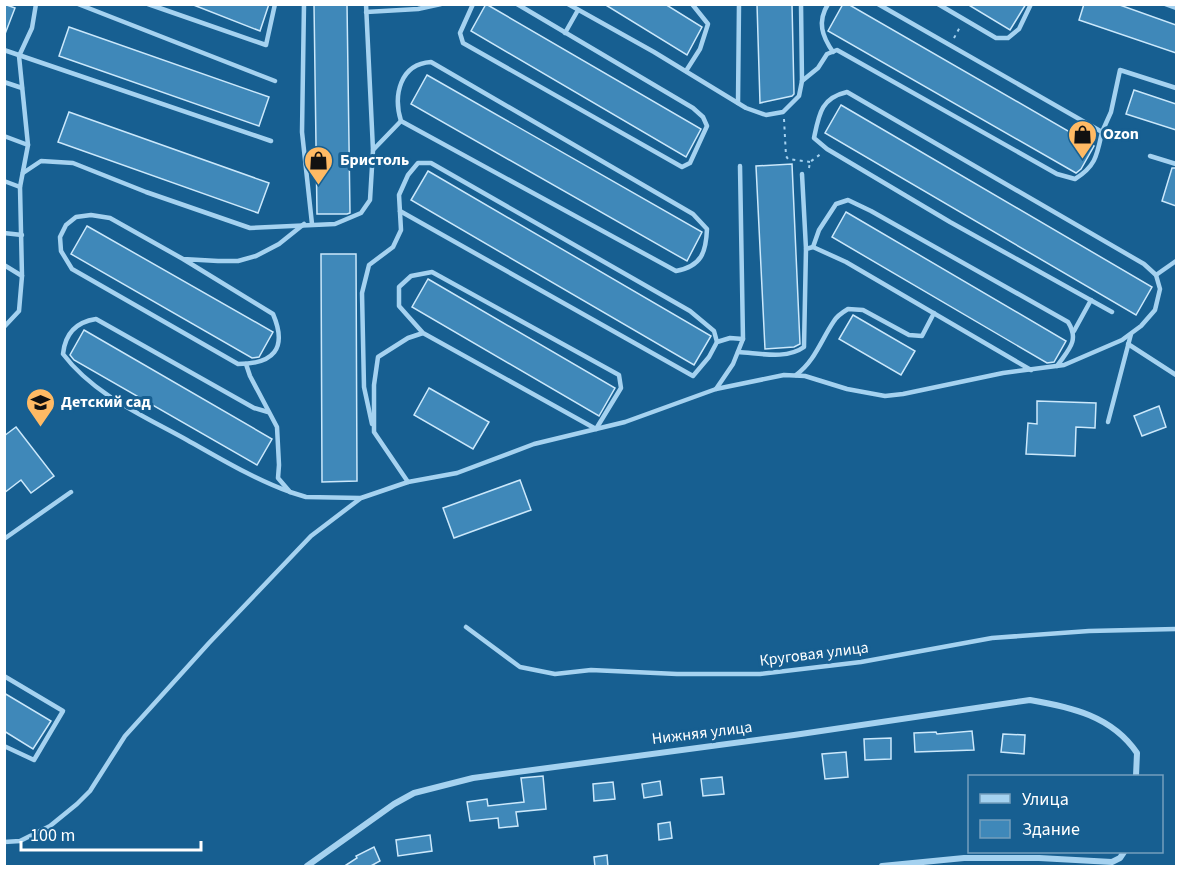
<svg xmlns="http://www.w3.org/2000/svg" width="1181" height="871" viewBox="0 0 1181 871" font-family="'Source Sans 3',sans-serif">
  <style>
    .building { fill: #3f88b9; stroke: #cbe8fb; stroke-width: 1.5 }
    .lines { fill: none; stroke-linecap: round; stroke-linejoin: round }
    .path { stroke: #a5d2f0; stroke-width: 2; stroke-dasharray: 3 4.5; stroke-linecap: butt }
    .service { stroke: #a5d2f0; stroke-width: 4.5 }
    .minor { stroke: #a5d2f0; stroke-width: 6 }
    .labels { text-anchor: middle; dominant-baseline: central; stroke-width: 6; stroke-linejoin: round; paint-order: stroke }
    .poi-label { font-size: 16px; font-weight: bold; fill: #fff; stroke: #175f91; text-anchor: start }
    .street-label { font-size: 16px; fill: #fff; stroke: #175f91 }
  </style>
  <rect width="100%" height="100%" fill="#175f91"/>
  <g class="building">
    <path d="M4,4L15,8L5,34L4,33Z"/>
    <path d="M191,4H269L260,31Z"/>
    <path d="M314,4H347L350,213L347,214H317Z"/>
    <path d="M486,4L701,129L686,157L471,31Z"/>
    <path d="M604,4H665L702,27L687,55Z"/>
    <path d="M757,4H792L794,94L792,96L760,103Z"/>
    <path d="M843,4H848L1094,146L1081,169L1076,173L828,31Z"/>
    <path d="M967,4H1026L1010,30Z"/>
    <path d="M1084,4H1117L1176,25V53L1079,20Z"/>
    <path d="M69,27L269,97L259,126L59,56Z"/>
    <path d="M427,75L702,232L687,261L411,104Z"/>
    <path d="M1134,90L1176,104V130L1126,114Z"/>
    <path d="M841,105L1152,287L1136,315L825,133Z"/>
    <path d="M69,112L269,183L258,213L58,142Z"/>
    <path d="M792,164L800,344L794,347L765,349L756,166Z"/>
    <path d="M1172,168H1176V206L1162,201Z"/>
    <path d="M428,171L711,336L694,365L411,200Z"/>
    <path d="M846,212L1066,341L1054,362L1047,363L832,237Z"/>
    <path d="M87,226L273,332L259,357L252,358L71,254Z"/>
    <path d="M321,254H356L357,481L322,482Z"/>
    <path d="M428,279L615,388L599,416L412,307Z"/>
    <path d="M853,315L915,351L901,375L839,339Z"/>
    <path d="M84,330L272,439L257,465L74,360L70,355Z"/>
    <path d="M429,388L489,422L473,449L414,415Z"/>
    <path d="M1037,401L1096,403L1095,428L1076,427L1075,456L1026,454L1028,423L1037,424Z"/>
    <path d="M1159,406L1166,427L1142,436L1134,416Z"/>
    <path d="M16,427L54,476L31,493L21,480L4,493V436Z"/>
    <path d="M520,480L531,510L454,538L443,508Z"/>
    <path d="M4,693L51,721L33,749L4,731Z"/>
    <path d="M972,731L974,750L915,752L914,733L936,732L937,734Z"/>
    <path d="M1003,734L1025,735L1024,754L1001,752Z"/>
    <path d="M891,738V759L865,760L864,739Z"/>
    <path d="M846,752L848,777L825,779L822,754Z"/>
    <path d="M543,776L546,809L516,812L518,826L499,828L498,818L470,821L467,802L487,799L488,806L524,802L521,778Z"/>
    <path d="M722,777L724,794L703,796L701,779Z"/>
    <path d="M660,781L662,795L644,798L642,784Z"/>
    <path d="M613,782L615,799L594,801L593,784Z"/>
    <path d="M670,822L672,838L659,840L658,824Z"/>
    <path d="M430,835L432,851L398,856L396,840Z"/>
    <path d="M374,847L380,861L369,867H343L357,858L356,856Z"/>
    <path d="M607,855L608,867H595L594,857Z"/>
  </g>
  <g class="lines">
    <g class="path">
      <path d="M954,38L960,27"/>
      <path d="M784,119L786,156L788,159L810,162"/>
      <path d="M809,168L810,162L822,153"/>
    </g>
    <g class="service">
      <path d="M78,4L275,81"/>
      <path d="M148,4L266,45L275,4"/>
      <path d="M304,4L302,132L312,224"/>
      <path d="M473,4L460,33L463,43L682,167L690,163L707,126L703,117L693,108L517,4"/>
      <path d="M568,4L654,52L746,108L766,115L783,112L799,96L802,81L801,4"/>
      <path d="M828,4C817,22 822,36 833,52"/>
      <path d="M938,4L996,38H1008L1019,29L1031,4"/>
      <path d="M1165,4L1176,8"/>
      <path d="M366,12L418,9L441,4"/>
      <path d="M565,33L578,10"/>
      <path d="M4,50L271,141"/>
      <path d="M431,62L693,214L707,229C706,252 702,266 676,271L401,121C393,95 400,64 431,62Z"/>
      <path d="M686,71L700,49L708,24L692,4"/>
      <path d="M802,81L818,68L827,54L837,50L1057,174L1075,179C1096,166 1097,155 1102,132L878,4"/>
      <path d="M4,82L22,88"/>
      <path d="M738,103L739,4"/>
      <path d="M1102,132L1111,112L1120,70L1176,88"/>
      <path d="M4,136L28,145"/>
      <path d="M373,150L401,121"/>
      <path d="M1150,156L1176,164"/>
      <path d="M23,173L41,161L73,163L146,192L250,228L335,224L361,213L370,200L373,150L366,4"/>
      <path d="M802,174L806,249"/>
      <path d="M4,181L20,187"/>
      <path d="M400,211L693,376L709,357L717,342L730,338L743,339"/>
      <path d="M4,233L22,235"/>
      <path d="M813,247L819,230L836,204L848,200L871,211L1068,322C1080,341 1068,350 1057,366"/>
      <path d="M183,259L273,314C288,349 273,364 238,364L72,269L61,251L60,237L66,225L76,217L91,215L110,218L183,259L218,261H238L256,256L279,244L304,224"/>
      <path d="M4,265L22,276"/>
      <path d="M1156,275L1176,261"/>
      <path d="M4,327L19,311L22,276L20,187L28,145L19,56L32,28L36,4"/>
      <path d="M1074,331L1091,300"/>
      <path d="M1128,344L1176,375"/>
      <path d="M738,352C759,353 786,360 804,347L806,249L813,247L846,262L1031,370"/>
      <path d="M246,364L250,376L277,427L279,465L278,478L290,492L306,497L360,498"/>
      <path d="M796,375C815,361 821,340 834,321C837,316 843,312 848,309L863,310L909,335L922,336L934,313"/>
      <path d="M716,389L733,364L743,339L740,166"/>
      <path d="M268,412L254,408L96,319C76,322 65,334 63,354C94,395 144,416 187,440C221,459 254,479 290,492"/>
      <path d="M1108,422L1131,334"/>
      <path d="M372,424L364,387L362,293L369,265L393,247L401,230L399,195L408,175L418,163H431L690,311L714,331L717,342"/>
      <path d="M408,482L374,432V385L378,357L408,338L423,333L596,429L621,388L619,375L432,272L411,276L399,287V306L423,333"/>
      <path d="M4,539L71,492"/>
      <path d="M466,627L520,667L555,674L591,670L677,674H760L861,662L992,638L1089,631L1176,629"/>
      <path d="M4,676L63,711L34,760L4,746"/>
      <path d="M4,842L20,841L50,826L77,804L90,791L125,736L209,643L311,536L361,498L408,482L457,473L534,444L625,422L716,389L784,375L805,376L847,389L885,396L903,394L1003,373L1064,365L1122,340L1141,326L1155,310L1160,289L1156,275L1144,264L847,92C821,98 819,114 814,138L827,149L950,222L1112,312"/>
    </g>
    <g class="minor">
      <path d="M307,866L394,804L414,793L473,778L794,735L1030,700C1071,707 1112,716 1137,753L1136,776"/>
      <path d="M882,866L964,858H1039L1112,862L1120,858L1124,852"/>
    </g>
  </g>
  <defs>
    <symbol id="shop-pin" viewBox="-11 -11 22 30"><path d="M0 17L-7.5 6A9.5 9.5 0 1 1 7.5 6Z" fill="#ffba64" stroke="#175f91"/><path d="M-5-2.5h2.3a2.7 3.5 0 0 1 5.4 0H5L5.5 6h-11ZM-1.5-2.5h3a1.5 2.3 0 0 0-3 0Z" fill="#111"/></symbol>
    <symbol id="school-pin" viewBox="-11 -11 22 30"><path d="M0 17L-7.5 6A9.5 9.5 0 1 1 7.5 6Z" fill="#ffba64" stroke="#175f91"/><path d="M0-5L7-2L0 1L-7-2ZM-4 1L0 2.5L4 1V4Q0 6-4 4Z" fill="#111"/></symbol>
  </defs>
  <g fill-rule="evenodd">
    <use href="#shop-pin" x="1066" y="118" width="33" height="45"/>
    <use href="#shop-pin" x="302" y="144" width="33" height="45"/>
    <use href="#school-pin" x="24" y="386" width="33" height="45"/>
  </g>
  <g class="labels">
    <g class="poi-label">
      <text x="1103" y="134">Ozon</text>
      <text x="340" y="160">Бристоль</text>
      <text x="61" y="402">Детский сад</text>
    </g>
    <g class="street-label">
      <text transform="translate(814 654) rotate(-7)">Круговая улица</text>
      <text transform="translate(702 733) rotate(-7)">Нижняя улица</text>
    </g>
  </g>
  <rect width="1181" height="871" fill="none" stroke="#ffffff" stroke-width="12"/>
  <rect x="968" y="775" width="195" height="78" fill="#175f91" stroke="#749fbd" stroke-width="1.5"/>
  <rect x="980" y="794" width="30" height="9" fill="#a5d2f0" stroke="#749fbd" stroke-width="1.5"/>
  <text x="1022" y="805" font-size="18" fill="#ffffff">Улица</text>
  <rect x="980" y="820" width="30" height="18" fill="#3f88b9" stroke="#749fbd" stroke-width="1.5"/>
  <text x="1022" y="835" font-size="18" fill="#ffffff">Здание</text>
  <path d="M21 841v9h180v-9" fill="none" stroke="#ffffff" stroke-width="3"/>
  <text x="30" y="841" font-size="18" fill="#ffffff" stroke="#175f91" stroke-width="4.5" paint-order="stroke">100 m</text>
</svg>
